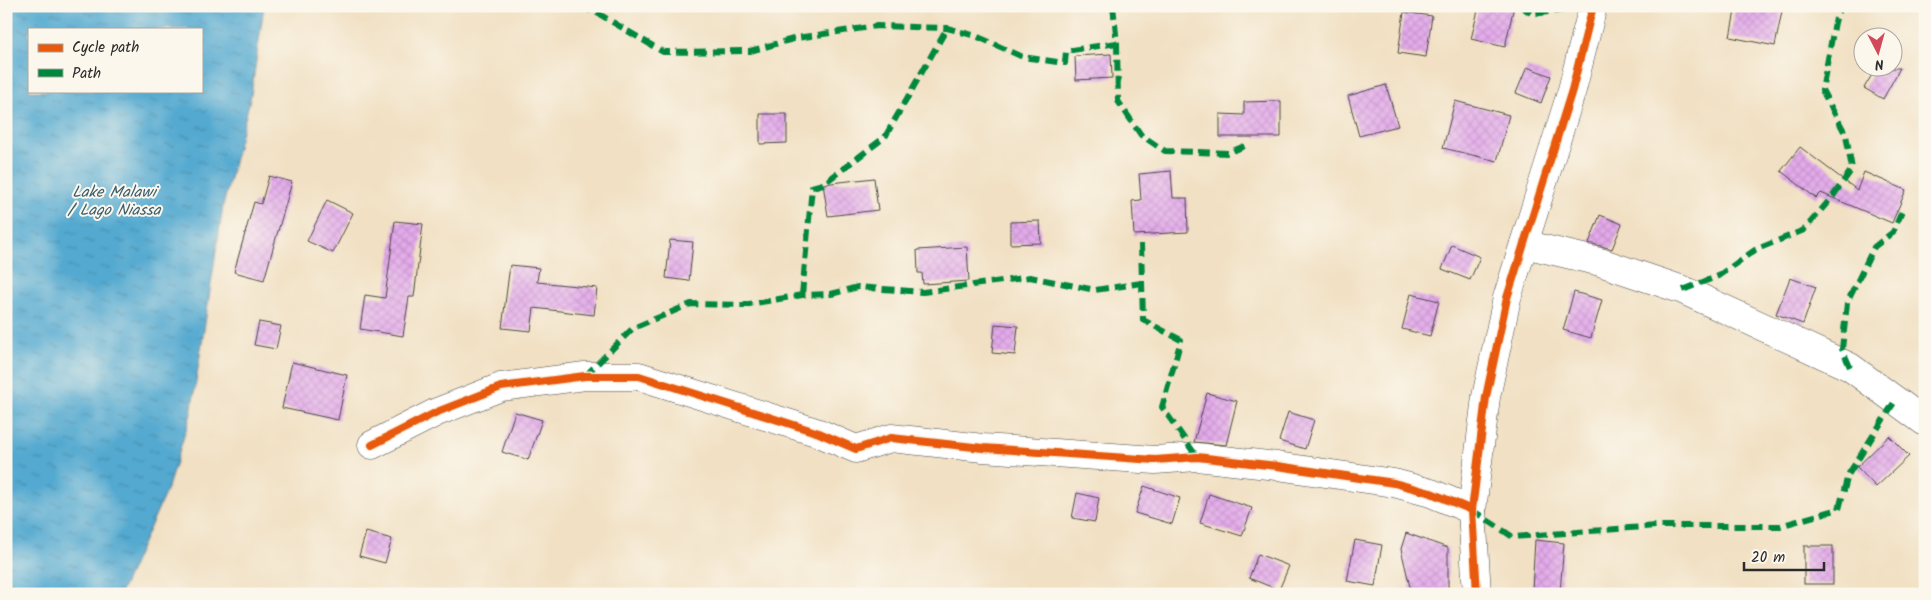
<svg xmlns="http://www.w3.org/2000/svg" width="1931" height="600" viewBox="0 0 1931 600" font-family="Kalam,sans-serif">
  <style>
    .water { fill: url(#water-ripples); stroke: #3f6a7e; fill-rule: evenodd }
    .building { fill: url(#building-cross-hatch) }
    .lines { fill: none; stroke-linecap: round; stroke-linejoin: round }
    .minor-casing { stroke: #494642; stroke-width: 29 }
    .minor { stroke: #fff; stroke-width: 28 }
    .quiet { stroke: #00873e; stroke-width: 6; stroke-dasharray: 12 6; stroke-linecap: butt }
    .cycleway-casing { stroke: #fbf7ec; stroke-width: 11 }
    .cycleway { stroke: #e8590c; stroke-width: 8 }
    .labels { text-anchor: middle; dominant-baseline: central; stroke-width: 4; stroke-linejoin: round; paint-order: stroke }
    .water-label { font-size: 16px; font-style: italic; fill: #3b5d6d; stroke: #fbf7ec }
  </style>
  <defs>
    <pattern id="water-ripples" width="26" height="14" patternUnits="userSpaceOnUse" patternTransform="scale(1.25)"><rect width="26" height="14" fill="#53a9d0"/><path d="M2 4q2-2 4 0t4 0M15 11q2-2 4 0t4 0" fill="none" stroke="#458aa9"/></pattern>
    <pattern id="building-cross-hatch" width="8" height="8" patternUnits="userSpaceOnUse" patternTransform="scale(1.25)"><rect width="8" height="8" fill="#e3aaea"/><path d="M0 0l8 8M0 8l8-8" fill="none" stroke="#c392c9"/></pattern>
  </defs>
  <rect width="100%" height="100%" fill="#fbf7ec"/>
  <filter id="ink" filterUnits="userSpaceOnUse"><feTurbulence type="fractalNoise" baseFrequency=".02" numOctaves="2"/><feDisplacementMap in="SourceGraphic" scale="10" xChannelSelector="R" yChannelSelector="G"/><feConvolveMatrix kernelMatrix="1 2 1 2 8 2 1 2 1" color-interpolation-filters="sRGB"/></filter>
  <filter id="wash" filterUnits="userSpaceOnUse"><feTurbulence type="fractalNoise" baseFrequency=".0096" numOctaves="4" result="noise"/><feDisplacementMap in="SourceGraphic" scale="20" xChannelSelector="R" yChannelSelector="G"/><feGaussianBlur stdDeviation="1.12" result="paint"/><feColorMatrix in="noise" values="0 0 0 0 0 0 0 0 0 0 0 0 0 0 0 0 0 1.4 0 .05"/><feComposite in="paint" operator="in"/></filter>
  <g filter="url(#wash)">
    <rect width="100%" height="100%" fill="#f1e0c3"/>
    <path class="water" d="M6,6H264L251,95L223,206L191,414L168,487L120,594H6ZM29,29H201V91H29Z"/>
    <g id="blocks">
      <g class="building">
        <path d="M1479,6H1514L1505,47L1471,39Z"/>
        <path d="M1736,6H1783L1775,46L1730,37Z"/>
        <path d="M1404,12L1432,16L1426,57L1398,53Z"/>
        <path d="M1111,54L1112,78L1076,80L1075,56Z"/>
        <path d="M1527,67L1551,76L1541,103L1516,93Z"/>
        <path d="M1876,68H1900L1883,99L1864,88Z"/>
        <path d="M1386,85L1398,126L1359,136L1348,96Z"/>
        <path d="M1281,101V137H1220V114L1244,115V102Z"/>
        <path d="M1455,101L1509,115L1497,161L1443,148Z"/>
        <path d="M760,114H787V143L760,144Z"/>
        <path d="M1800,147L1857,190L1864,172L1906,190L1892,223L1821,193L1816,198L1781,171Z"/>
        <path d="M1171,171L1173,198H1187L1188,232L1134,235L1132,201L1141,200L1139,174Z"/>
        <path d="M269,176L292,182L264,280L234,272L254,202L261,204Z"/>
        <path d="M874,178L878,210L828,216L823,184Z"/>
        <path d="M327,200L353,213L333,253L307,241Z"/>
        <path d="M1600,215L1622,224L1612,249L1589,243Z"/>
        <path d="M395,221L423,224L414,297H409L403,336L360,329L365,295L385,298Z"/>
        <path d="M1040,221L1041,243L1010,244V222Z"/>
        <path d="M670,240L693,242L689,281L666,278Z"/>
        <path d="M1452,245L1480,257L1470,280L1442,269Z"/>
        <path d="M967,247L969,281L923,284L922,273H918L917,250Z"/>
        <path d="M510,265L539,268L537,282L597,288L594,315L534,308L531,331L502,328Z"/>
        <path d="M1790,278L1816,287L1803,324L1776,314Z"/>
        <path d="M1574,292L1602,300L1591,338L1563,330Z"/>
        <path d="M1411,294L1439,301L1430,336L1402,329Z"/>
        <path d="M259,322L281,326L276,349L254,345Z"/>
        <path d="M995,324L1018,326L1015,355L992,353Z"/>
        <path d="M292,362L347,375L338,420L282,408Z"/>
        <path d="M1207,393L1237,401L1226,445L1194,442Z"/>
        <path d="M515,412L542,420L528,460L502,452Z"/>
        <path d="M1288,412L1314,420L1305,449L1279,441Z"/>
        <path d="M1889,436L1909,456L1876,487L1857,467Z"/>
        <path d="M1144,486L1180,498L1172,524L1135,513Z"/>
        <path d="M1077,493L1099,498L1095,522L1072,518Z"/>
        <path d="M1209,494L1252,508L1242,536L1200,523Z"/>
        <path d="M366,532L392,539L385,563L359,556Z"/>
        <path d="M1406,533L1448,548V591H1411L1401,549Z"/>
        <path d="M1355,540L1382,545L1375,586L1347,581Z"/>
        <path d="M1535,540L1564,543L1560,592L1532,590Z"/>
        <rect x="1804" y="546" width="29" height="38"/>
        <path d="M1258,554L1289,566L1279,590L1249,578Z"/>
      </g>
    </g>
  </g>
  <g filter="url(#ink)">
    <use href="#blocks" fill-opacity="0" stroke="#494642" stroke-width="1"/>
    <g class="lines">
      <defs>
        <g id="minor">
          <path d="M1524,244L1600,262L1683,290L1850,367L1925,422"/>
          <path d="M372,445L437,412L501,387L585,376H639L819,433L856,449L891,438L983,448L1155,460L1197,457L1277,466L1394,483L1431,493L1472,510"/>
          <path d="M1477,594L1472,510L1486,397L1507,298L1572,90L1593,6"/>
        </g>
      </defs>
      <use href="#minor" class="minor-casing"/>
      <use href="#minor" class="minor"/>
      <g class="quiet">
        <path d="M580,6L599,14L663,52L750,51L797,38L877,26L947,28L976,36L1023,57L1065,63L1066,51L1117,43"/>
        <path d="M1113,6L1117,43L1118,101L1141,135L1165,151L1228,153L1249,144"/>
        <path d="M1521,6L1532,14L1593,7"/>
        <path d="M1141,244L1143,320L1181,340L1162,407L1197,457"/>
        <path d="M1683,290L1718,276L1755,250L1804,230L1833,196L1852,169L1846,135L1822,90L1835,22L1840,6"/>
        <path d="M802,295L812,187L823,184L885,137L947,28"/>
        <path d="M1850,367L1842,349L1847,303L1874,247L1893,232L1904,207"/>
        <path d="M585,376L633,328L691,304L743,305L802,295L831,294L858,287L923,292L1030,277L1095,290L1142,283"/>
        <path d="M1472,510L1513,537L1656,526H1780L1839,509L1848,475L1895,401"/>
      </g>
      <defs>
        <g id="cycleway">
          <path d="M372,445L437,412L501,387L585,376H639L819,433L856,449L891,438L983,448L1155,460L1197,457L1277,466L1394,483L1431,493L1472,510"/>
          <path d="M1477,594L1472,510L1486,397L1507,298L1572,90L1593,6"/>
        </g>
      </defs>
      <use href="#cycleway" class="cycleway-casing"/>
      <use href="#cycleway" class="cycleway"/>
    </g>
  </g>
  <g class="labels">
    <g class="water-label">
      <text x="114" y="192">Lake Malawi<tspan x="114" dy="18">/ Lago Niassa</tspan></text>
    </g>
  </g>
  <rect width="1931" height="600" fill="none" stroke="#fbf7ec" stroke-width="25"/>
  <rect x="28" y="28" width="175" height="65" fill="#fbf7ec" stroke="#a8a59f"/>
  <rect x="38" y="44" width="25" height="8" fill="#e8590c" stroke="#a8a59f"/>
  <text x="72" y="52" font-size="15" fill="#2b2b2b">Cycle path</text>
  <rect x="38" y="69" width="25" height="8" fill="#00873e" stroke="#a8a59f"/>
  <text x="72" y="78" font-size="15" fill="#2b2b2b">Path</text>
  <g transform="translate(1878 52) rotate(174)"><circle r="24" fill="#fbf7ec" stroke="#a8a59f"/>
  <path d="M0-4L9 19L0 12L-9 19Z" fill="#d1495b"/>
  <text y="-8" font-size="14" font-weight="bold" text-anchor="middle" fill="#2b2b2b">N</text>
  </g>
  <path d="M1744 562v8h80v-8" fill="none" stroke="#2b2b2b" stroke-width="2.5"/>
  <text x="1751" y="562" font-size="15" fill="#2b2b2b" stroke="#fbf7ec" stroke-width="4" paint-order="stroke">20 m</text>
</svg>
